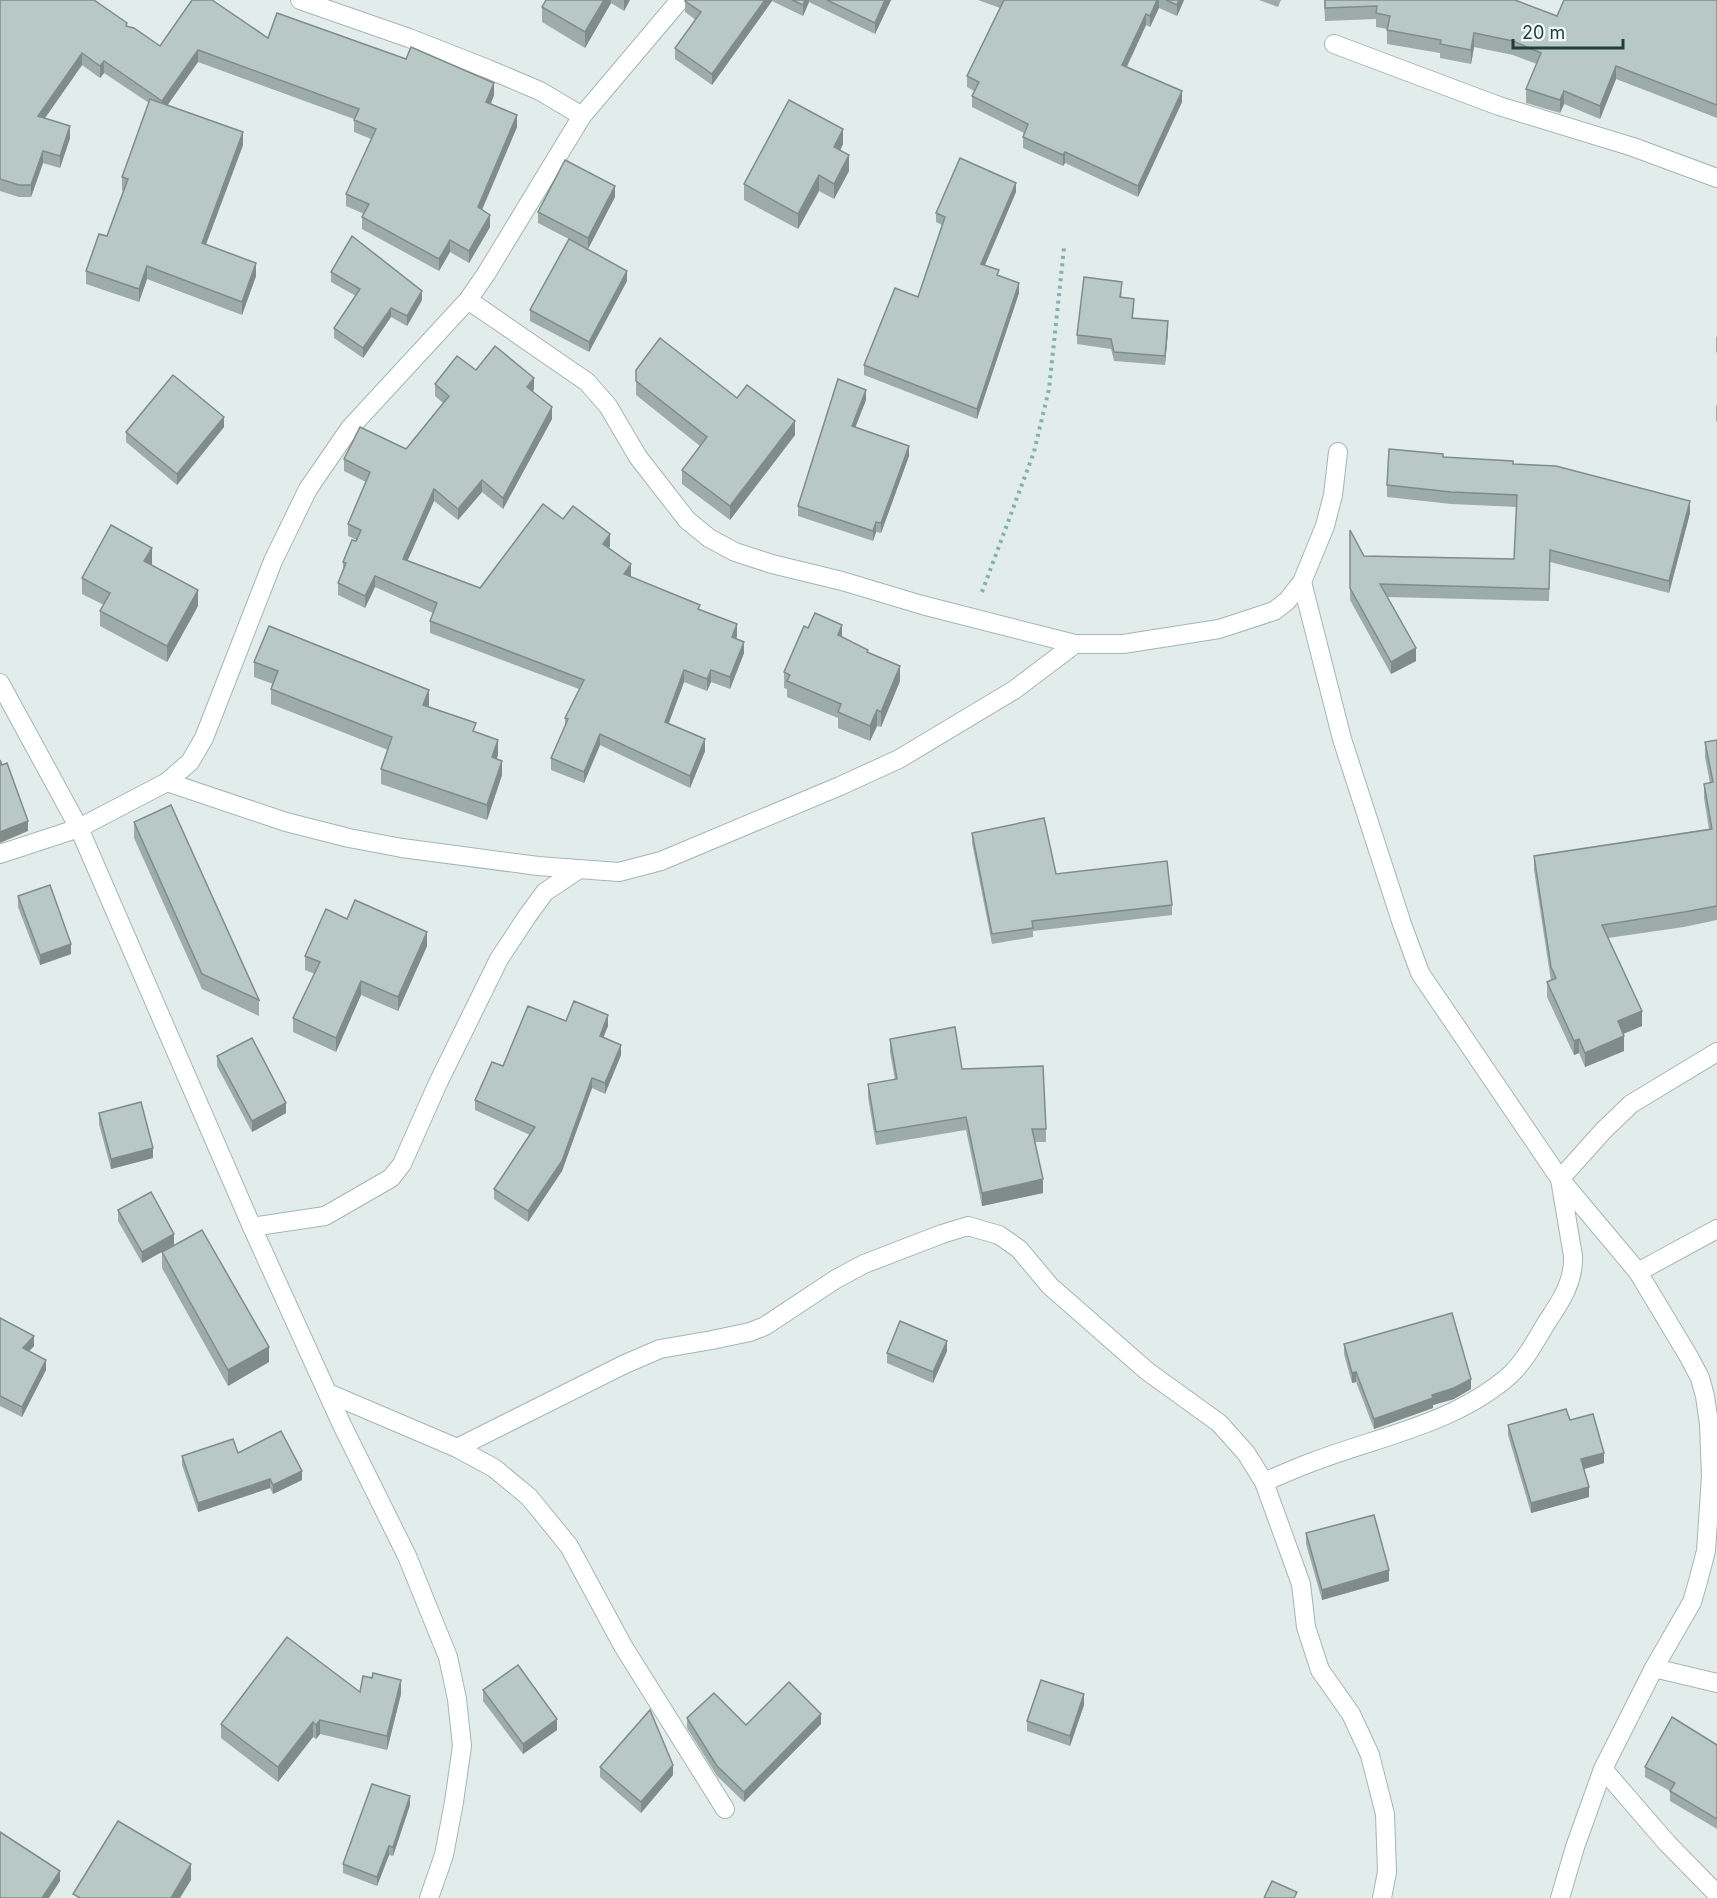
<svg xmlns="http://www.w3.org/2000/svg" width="1717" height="1898" viewBox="0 0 1717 1898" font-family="Inter,sans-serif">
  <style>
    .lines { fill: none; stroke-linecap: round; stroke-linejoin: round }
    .minor-casing { stroke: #a4b5b4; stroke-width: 20 }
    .tertiary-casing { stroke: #a4b5b4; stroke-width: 20 }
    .path { stroke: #81b2b0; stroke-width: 4; stroke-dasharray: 3 4.5; stroke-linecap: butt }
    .minor { stroke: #fff; stroke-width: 18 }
    .tertiary { stroke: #fff; stroke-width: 18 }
    .wall { fill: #9daca9 }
    .shaded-wall { fill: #808c8a }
    .building { fill: #b7c8c5; stroke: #808c8a; stroke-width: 1.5 }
  </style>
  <rect width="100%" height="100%" fill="#e2edeb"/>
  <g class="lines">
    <defs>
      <g id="minor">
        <path d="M300,0L409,38L488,69L540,91L582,116"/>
        <path d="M1334,44L1499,106L1633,147L1717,178"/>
        <path d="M468,300L587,382L608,406L638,457L687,520L709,538L735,552L772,564L842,581L922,605L1075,644H1123L1219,629L1274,611L1287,601L1302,582L1325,526L1333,495L1338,452"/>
        <path d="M1302,582L1342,739L1402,924L1420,973L1560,1179L1638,1272L1689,1357L1700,1378L1705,1396L1709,1424L1711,1476L1706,1551L1697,1585L1692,1602L1654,1668L1603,1769L1575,1847L1560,1898"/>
        <path d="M167,782L286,822L349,838L402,848L538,866L619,872L661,861L840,786L899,759L1014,690L1075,644"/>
        <path d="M0,854L79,828L167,782L190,762L204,738L273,561L308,489L350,428L468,300L486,274L582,116L680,0"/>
        <path d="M252,1227L325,1216L391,1178L402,1164L438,1083L499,959L528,915L545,892L578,870"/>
        <path d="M1638,1272L1717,1229"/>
        <path d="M328,1393L457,1448L494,1468L529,1497L569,1546L623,1646L725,1809"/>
        <path d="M457,1448L625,1364L660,1349L712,1340L750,1332L765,1326L836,1279L864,1264L942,1234L968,1226L999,1235L1019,1249L1050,1286L1147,1371L1219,1423L1246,1453L1264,1482L1301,1584L1306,1627L1320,1670L1351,1714L1370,1755L1385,1814L1387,1872L1382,1898"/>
        <path d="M1264,1482C1281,1475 1298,1467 1315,1461C1381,1436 1456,1423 1510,1375C1525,1361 1536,1340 1547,1322C1561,1301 1574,1282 1573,1256L1560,1179L1603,1131L1631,1104L1717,1052"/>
        <path d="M1654,1668L1717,1683"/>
        <path d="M1603,1769L1667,1843L1717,1894"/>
      </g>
      <path id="tertiary" d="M0,683L79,828L252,1227L342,1425L407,1556L448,1657L457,1699L462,1746L454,1802L444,1855L429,1898"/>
    </defs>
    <use href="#minor" class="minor-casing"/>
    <use href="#tertiary" class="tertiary-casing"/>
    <path class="path" d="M982,592L1034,452L1049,389L1064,248"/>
    <use href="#minor" class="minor"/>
    <use href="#tertiary" class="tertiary"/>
  </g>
  <g class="wall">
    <path d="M0,0L127,26L160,46L268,38L494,95L491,104L517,127L482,210L490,227L469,263L450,252L439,271L362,229V217L364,214L346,206V194L371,139L354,132V119L198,62L167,105L243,145L206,244L256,276L242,315L147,279L139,302L86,284V271L107,236L123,191L122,190V177L149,103L104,73L100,78L82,65L45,118L70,138L60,168L43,163L31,197H19L0,191Z"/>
    <path d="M546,0H630L624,11L611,3L585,48L542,22V7Z"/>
    <path d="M685,0H891L875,34L809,2L803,16L772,1L712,85L675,59V48L696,20L685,12Z"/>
    <path d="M978,0H1184L1177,16L1159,8L1150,27L1146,25L1127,67L1182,102L1138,197L1065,163L1063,166L1023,148V137L1024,133L972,107V96L974,91L967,87V76L1000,8Z"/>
    <path d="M1259,0H1281L1278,7Z"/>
    <path d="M1324,0H1515L1557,16L1717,0V118L1616,79L1600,119L1564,104L1560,113L1526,103V89L1537,64L1513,55L1474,47L1471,64L1440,58V53L1387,44V29L1376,27V19L1325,21Z"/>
    <path d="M843,144L840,151L849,171L834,199L819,191L798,229L744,200V184Z"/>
    <path d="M1016,192L985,265L1019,293L977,419L864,375V365L918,297L942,225L936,222V213Z"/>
    <path d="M615,197L588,249L538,223V212Z"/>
    <path d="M331,272L422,300L407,326L391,317L363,358L334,338V328L356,296L331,282Z"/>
    <path d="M627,281L589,352L530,321V310Z"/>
    <path d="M1122,292L1121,297L1134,308L1133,318L1168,331L1165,365L1114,361L1111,349L1077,344V335Z"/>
    <path d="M1717,335V353L1716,352V338Z"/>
    <path d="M476,370L534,389L533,392L552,419L503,509L482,492L458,520L434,501L407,561L480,588L563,519L610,546L609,548L631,576L630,577L700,609L737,636L736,638L744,653L730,689L711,682L707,691L684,682L669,723L705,751L690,788L600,745L584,783L551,770V758L565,726V718L579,689L430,633V621L433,613L375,587L365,608L338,595V583L343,572V562L357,540L348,536V524L366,482L344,471V459L406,449L443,403L435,396V384Z"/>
    <path d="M636,370L737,398L795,435L730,520L682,484V470L700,446L636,395Z"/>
    <path d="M866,400L855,427L909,456L881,533L876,532L873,541L798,516V506Z"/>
    <path d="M1717,404V422L1716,421V407Z"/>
    <path d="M224,427L177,485L126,442V432Z"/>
    <path d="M1443,457L1513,464L1690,513L1669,593L1550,562L1549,601L1387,597L1416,661L1391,674L1350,600V530L1364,556L1514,559L1517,507L1451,504L1387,497V485Z"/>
    <path d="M152,564L151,565L198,606L167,662L100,626V611L104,605L82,594V578Z"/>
    <path d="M842,636L868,652L900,681L881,727L877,726L870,741L838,728V718L787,697V689L784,688V672Z"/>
    <path d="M254,662L429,705L428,707L476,732L498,755L496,759L502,775L487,820L381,784V769L388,750L271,704V689L273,684L254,677Z"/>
    <path d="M1717,740V920L1684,927L1608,938L1642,1026L1623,1034L1624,1051L1585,1067L1579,1053L1574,1055L1547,997V982L1551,981L1534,870V856L1709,829L1704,798V784L1710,783L1705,757V742Z"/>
    <path d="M134,822L259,1000V1016L202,989L134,838Z"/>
    <path d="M972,833L1056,874L1172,905V915L1033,931V937L992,944L972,843Z"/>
    <path d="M18,896L71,954L40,965L18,907Z"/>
    <path d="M347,919L427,946L398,1011L361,995L336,1052L293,1032V1018L315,974L305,970V956Z"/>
    <path d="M566,1021L608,1026L603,1037L621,1055L605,1094L592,1088L562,1171L528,1222L494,1199V1189L530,1135L475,1110V1100L503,1066Z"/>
    <path d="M890,1039L962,1069L1046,1129V1142H1035L1043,1193L982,1206L966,1130L876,1145L868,1097V1084L895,1080L890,1052Z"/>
    <path d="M217,1056L286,1113L252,1132L217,1066Z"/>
    <path d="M99,1113L153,1158L111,1169L99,1124Z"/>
    <path d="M118,1210L174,1245L142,1263L118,1221Z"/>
    <path d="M162,1252L269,1362L228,1386L162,1268Z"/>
    <path d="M0,1318L34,1346L29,1351L46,1370L22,1417L0,1406Z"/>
    <path d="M1344,1344L1471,1389L1454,1399L1433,1405V1408L1374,1429L1356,1382L1352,1383L1344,1354Z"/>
    <path d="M947,1351L933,1383L887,1363V1353Z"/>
    <path d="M1570,1420L1604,1463L1584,1469L1589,1497L1531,1513L1508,1435V1425Z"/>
    <path d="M238,1453L302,1480L273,1494L270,1488L198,1512L182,1465V1456Z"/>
    <path d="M1306,1533L1389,1581L1322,1600L1306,1544Z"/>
    <path d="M483,1690L557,1730L523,1754L483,1701Z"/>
    <path d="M360,1692L401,1694L387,1750L320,1734L316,1739L313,1737L278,1782L221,1738V1724Z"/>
    <path d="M1084,1705L1070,1746L1027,1731V1721Z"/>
    <path d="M687,1718L746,1725L821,1724L744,1802L717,1776L687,1728Z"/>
    <path d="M1717,1745V1829L1670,1801V1791L1645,1777V1767Z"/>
    <path d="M600,1767L673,1775L641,1813L600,1777Z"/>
    <path d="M410,1805L393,1856L389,1855L377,1886L343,1873V1864Z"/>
  </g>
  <g class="shaded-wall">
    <path d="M604,0H611V3L585,48V32Z"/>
    <path d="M624,0H630L624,11Z"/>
    <path d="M765,0H772V1L712,85V74Z"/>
    <path d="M805,0H809V2L803,16V5Z"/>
    <path d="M885,0H891L875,34V23Z"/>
    <path d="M1157,0H1159V8L1150,27V16Z"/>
    <path d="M1179,0H1184L1177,16V5Z"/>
    <path d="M1146,14V25L1122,76V65Z"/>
    <path d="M1474,33V47L1471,64V50Z"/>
    <path d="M198,50V62L162,113V101Z"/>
    <path d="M82,53V65L38,128V116Z"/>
    <path d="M104,61V73L100,78V66Z"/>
    <path d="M1616,66V79L1600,119V106Z"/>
    <path d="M494,83V95L486,114V102Z"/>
    <path d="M1182,91V102L1138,197V186Z"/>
    <path d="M1564,91V104L1560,113V100Z"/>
    <path d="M517,115V127L478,219V207Z"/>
    <path d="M70,126V138L60,168V156Z"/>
    <path d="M843,129V144L834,163V147Z"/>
    <path d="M243,132V145L202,255V243Z"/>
    <path d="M43,151V163L31,197V185Z"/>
    <path d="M1065,152V163L1063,166V155Z"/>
    <path d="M849,155V171L834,199V184Z"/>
    <path d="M819,175V191L798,229V214Z"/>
    <path d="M1016,183V192L981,274V264Z"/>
    <path d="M615,186V197L588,249V238Z"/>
    <path d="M490,215V227L469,263V251Z"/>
    <path d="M450,240V252L439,271V259Z"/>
    <path d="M256,263V276L242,315V302Z"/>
    <path d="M147,266V279L139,302V289Z"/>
    <path d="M627,271V281L589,352V342Z"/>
    <path d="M1019,283V293L977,419V409Z"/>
    <path d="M422,291V300L407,326V316Z"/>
    <path d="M391,308V317L363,358V348Z"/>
    <path d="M1168,321V331L1165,365V356Z"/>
    <path d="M534,378V389L527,399V387Z"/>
    <path d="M866,390V400L852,436V426Z"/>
    <path d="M552,407V419L503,509V498Z"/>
    <path d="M224,417V427L177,485V474Z"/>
    <path d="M795,421V435L730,520V506Z"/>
    <path d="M909,446V456L881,533V523Z"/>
    <path d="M482,480V492L458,520V509Z"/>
    <path d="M434,489V501L403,571V559Z"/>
    <path d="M1690,501V513L1669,593V581Z"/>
    <path d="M876,522V532L873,541V531Z"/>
    <path d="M610,534V546L603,556V544Z"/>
    <path d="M152,548V564L144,576V561Z"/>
    <path d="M631,564V576L624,586V574Z"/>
    <path d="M375,576V587L365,608V596Z"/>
    <path d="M198,590V606L167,662V646Z"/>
    <path d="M737,624V636L732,648V637Z"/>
    <path d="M842,625V640L838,635Z"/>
    <path d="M744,642V653L730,689V677Z"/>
    <path d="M1416,648V661L1391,674V662Z"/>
    <path d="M900,666V681L881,727V712Z"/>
    <path d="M684,670V682L665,733V722Z"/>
    <path d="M711,670V682L707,691V679Z"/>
    <path d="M429,690V705L423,720V705Z"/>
    <path d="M877,710V726L870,741V726Z"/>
    <path d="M600,734V745L584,783V772Z"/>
    <path d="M705,739V751L690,788V776Z"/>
    <path d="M498,740V755L492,772V757Z"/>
    <path d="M502,761V775L487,820V805Z"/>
    <path d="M28,821V831L0,843V832Z"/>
    <path d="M427,932V946L398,1011V997Z"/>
    <path d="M71,944V954L40,965V955Z"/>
    <path d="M361,981V995L336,1052V1038Z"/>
    <path d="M1642,1011V1026L1618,1036V1021Z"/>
    <path d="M608,1015V1026L600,1046V1036Z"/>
    <path d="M1624,1036V1051L1585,1067V1053Z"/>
    <path d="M1579,1039V1053L1574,1055V1041Z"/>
    <path d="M621,1045V1055L605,1094V1083Z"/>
    <path d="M592,1078V1088L562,1171L528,1222V1211Z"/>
    <path d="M286,1103V1113L252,1132V1121Z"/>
    <path d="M153,1148V1158L111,1169V1159Z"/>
    <path d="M1043,1179V1193L982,1206V1193Z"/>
    <path d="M174,1234V1245L142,1263V1252Z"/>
    <path d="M34,1336V1346L23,1358V1348Z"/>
    <path d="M947,1341V1351L933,1383V1372Z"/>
    <path d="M269,1347V1362L228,1386V1370Z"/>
    <path d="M46,1360V1370L22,1417V1407Z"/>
    <path d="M1356,1372V1382L1352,1383V1373Z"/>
    <path d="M1471,1379V1389L1454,1399L1433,1405V1408L1374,1429V1419Z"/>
    <path d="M1604,1453V1463L1581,1470V1459Z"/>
    <path d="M302,1471V1480L273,1494V1485Z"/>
    <path d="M270,1479V1488L198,1512V1503Z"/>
    <path d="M1589,1487V1497L1531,1513V1503Z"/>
    <path d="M1389,1570V1581L1322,1600V1590Z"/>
    <path d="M401,1680V1694L387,1750V1736Z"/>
    <path d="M1084,1694V1705L1070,1746V1736Z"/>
    <path d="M821,1714V1724L744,1802V1792Z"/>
    <path d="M557,1719V1730L523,1754V1744Z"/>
    <path d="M320,1720V1734L316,1739V1725Z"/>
    <path d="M313,1722V1737L278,1782V1767Z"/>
    <path d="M673,1765V1775L641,1813V1802Z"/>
    <path d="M410,1796V1805L393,1856V1847Z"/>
    <path d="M389,1846V1855L377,1886V1877Z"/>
    <path d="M191,1864V1880L180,1898H171Z"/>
    <path d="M60,1871V1881L49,1898H42Z"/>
  </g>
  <g class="building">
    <path d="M0,0H94L127,23L126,26L134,28L160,46L192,0H212L268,38L277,13L406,59L411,47L494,83L486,102L517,115L478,207L490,215L469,251L450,240L439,259L362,217L369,204L346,194L376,129L354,120L359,109L198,50L162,101L104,61L100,66L82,53L38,116L70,126L60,156L43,151L31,185H19L0,179Z"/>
    <path d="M546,0H604L585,32L542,7Z"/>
    <path d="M685,0H765L712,74L675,48L701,12L685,1Z"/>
    <path d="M792,0H805L803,5Z"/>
    <path d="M827,0H885L875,23Z"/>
    <path d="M1004,0H1157L1150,16L1146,14L1122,65L1182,91L1138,186L1065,152L1063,155L1023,137L1028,124L972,96L979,82L967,76Z"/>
    <path d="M1166,0H1179L1177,5Z"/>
    <path d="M1325,0H1515L1557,16L1564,0H1717V105L1616,66L1600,106L1564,91L1560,100L1526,89L1541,53L1513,41L1474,33L1471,50L1440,44L1441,40L1387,30L1390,16L1376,13L1377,6L1325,8Z"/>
    <path d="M150,99L243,132L202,243L256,263L242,302L147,266L139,289L86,271L99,234L107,236L128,179L122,177Z"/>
    <path d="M789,100L843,129L834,147L849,155L834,184L819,175L798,214L744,184Z"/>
    <path d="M960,158L1016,183L981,264L999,270L997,275L1019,283L977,409L864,365L895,288L918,297L945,217L936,213Z"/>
    <path d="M565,160L615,186L588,238L538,212Z"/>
    <path d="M352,236L422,291L407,316L391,308L363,348L334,328L360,289L331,272Z"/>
    <path d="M569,239L627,271L589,342L530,310Z"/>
    <path d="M1084,277L1122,282L1120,297L1134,299L1132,318L1168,321L1165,356L1114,352L1111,339L1077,335Z"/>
    <path d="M660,338L737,398L747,385L795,421L730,506L682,470L707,437L636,381V370Z"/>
    <path d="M495,346L534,378L527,387L552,407L503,498L482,480L458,509L434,489L403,559L480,588L543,504L563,519L573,506L610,534L603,544L631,564L624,574L700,605L698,609L737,624L732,637L744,642L730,677L711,670L707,679L684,670L665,722L705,739L690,776L600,734L584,772L551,758L568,719L565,718L584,680L430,621L437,603L375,576L365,596L338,583L346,563L343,562L352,540L356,541L361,530L348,524L370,472L344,459L360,427L406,449L449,396L435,384L457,356L476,370Z"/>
    <path d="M173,375L224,417L177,474L126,432Z"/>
    <path d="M838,379L866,390L852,426L909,446L881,523L876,522L873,531L798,506Z"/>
    <path d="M1389,449L1443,454V457L1513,461V464L1556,466L1690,501L1669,581L1550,550L1549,589L1380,584L1416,648L1391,662L1350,588V530L1364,556L1514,559L1517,495L1451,492L1387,485Z"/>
    <path d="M111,525L152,548L144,561L198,590L167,646L100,611L110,593L82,578Z"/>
    <path d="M815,613L842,625L838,635L868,650L867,652L900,666L881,712L877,710L870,726L838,712L841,704L787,681L790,675L784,672L804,626L808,628Z"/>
    <path d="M269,626L429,690L423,705L476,723L473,731L498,740L492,757L502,761L487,805L381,769L392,737L271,689L278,671L254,662Z"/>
    <path d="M1717,740V906L1684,912L1602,925L1642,1011L1618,1021L1624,1036L1585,1053L1579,1039L1574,1041L1547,982L1556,978L1551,967L1534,856L1712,829L1704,784L1713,782L1705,742Z"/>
    <path d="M0,760L2,765L7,763L28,821L0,832Z"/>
    <path d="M171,805L259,1000L202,974L134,822Z"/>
    <path d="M1044,818L1056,874L1167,861L1172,905L1032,921L1033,928L992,934L972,833Z"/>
    <path d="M50,885L71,944L40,955L18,896Z"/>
    <path d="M355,900L427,932L398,997L361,981L336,1038L293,1018L320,962L305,956L326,909L347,919Z"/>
    <path d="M574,1001L608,1015L600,1036L621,1045L605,1083L592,1078L562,1161L528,1211L494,1189L535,1127L475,1100L492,1062L503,1066L528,1006L566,1021Z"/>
    <path d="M955,1027L962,1069L1043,1066L1046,1129H1032L1043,1179L982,1193L966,1117L876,1132L868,1084L897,1079L890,1039Z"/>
    <path d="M252,1038L286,1103L252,1121L217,1056Z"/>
    <path d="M141,1102L153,1148L111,1159L99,1113Z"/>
    <path d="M151,1192L174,1234L142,1252L118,1210Z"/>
    <path d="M202,1230L269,1347L228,1370L162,1252Z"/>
    <path d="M1452,1313L1471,1379L1454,1388L1432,1395L1433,1398L1374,1419L1356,1372L1352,1373L1344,1344Z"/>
    <path d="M0,1318L34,1336L23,1348L46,1360L22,1407L0,1396Z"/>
    <path d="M900,1321L947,1341L933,1372L887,1353Z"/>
    <path d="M1566,1409L1570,1420L1593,1414L1604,1453L1581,1459L1589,1487L1531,1503L1508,1425Z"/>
    <path d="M281,1431L302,1471L273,1485L270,1479L198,1503L182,1456L233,1439L238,1453Z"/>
    <path d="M1374,1515L1389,1570L1322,1590L1306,1533Z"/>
    <path d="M287,1637L360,1692L363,1676L372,1678L373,1673L401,1680L387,1736L320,1720L316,1725L313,1722L278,1767L221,1724Z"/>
    <path d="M518,1665L557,1719L523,1744L483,1690Z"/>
    <path d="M1041,1680L1084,1694L1070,1736L1027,1721Z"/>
    <path d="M789,1682L821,1714L744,1792L717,1766L687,1718L714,1693L746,1725Z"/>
    <path d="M650,1710L673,1765L641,1802L600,1767Z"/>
    <path d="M1672,1717L1717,1745V1819L1670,1791L1675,1783L1645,1767Z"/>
    <path d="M372,1784L410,1796L393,1847L389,1846L377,1877L343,1864Z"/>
    <path d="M118,1821L191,1864L171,1898H80L73,1894Z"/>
    <path d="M0,1832L60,1871L42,1898H0Z"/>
    <path d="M1272,1881L1297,1892L1294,1898H1264Z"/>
  </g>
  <path d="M1513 39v9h110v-9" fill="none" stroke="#213e3f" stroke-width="3"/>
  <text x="1522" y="39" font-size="18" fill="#213e3f" stroke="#f2f9f7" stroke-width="4.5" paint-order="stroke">20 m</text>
</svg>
